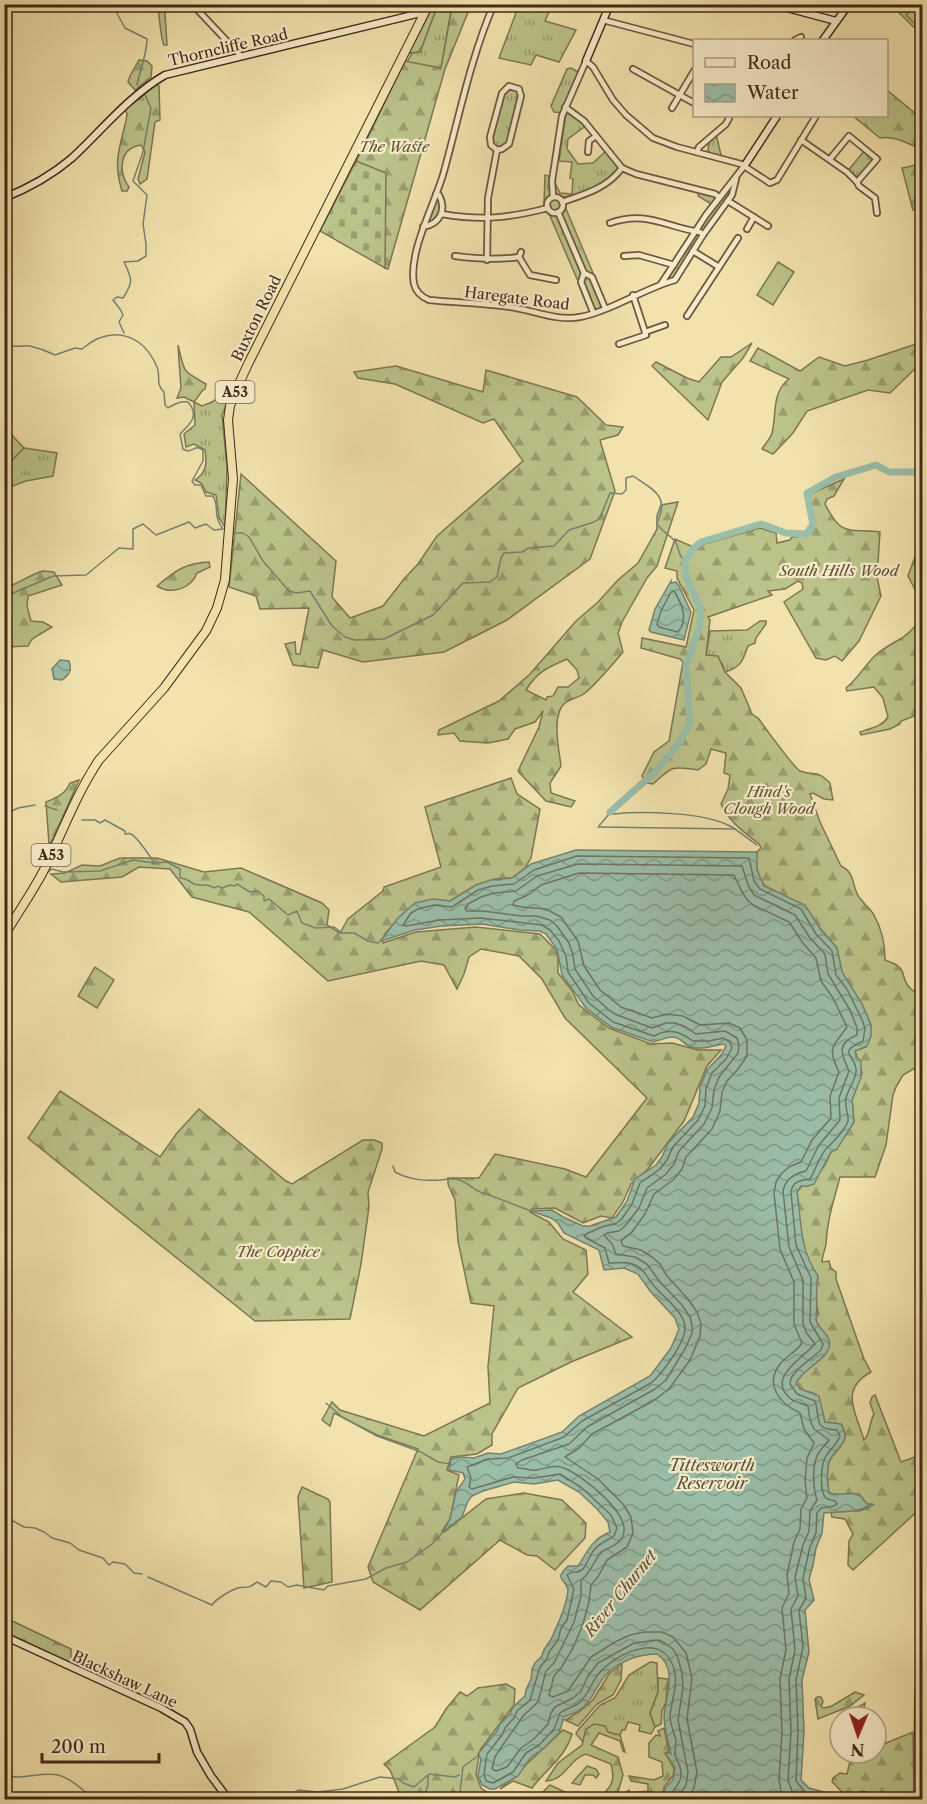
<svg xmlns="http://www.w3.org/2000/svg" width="927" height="1804" viewBox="0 0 927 1804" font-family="'Libre Caslon Text',serif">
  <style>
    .grass { fill: url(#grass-tufts); stroke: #7e7652; stroke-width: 1.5 }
    .forest { fill: url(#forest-firs); stroke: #7e7652; stroke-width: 1.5; fill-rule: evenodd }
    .cemetery { fill: url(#cemetery-stones); stroke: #7e7652; stroke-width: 1.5 }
    .pitch { fill: #bbc38a; stroke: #7e7652; stroke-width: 1.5 }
    .water { fill: url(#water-waves); stroke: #778270; stroke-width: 1.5 }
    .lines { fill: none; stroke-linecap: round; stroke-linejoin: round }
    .shore { stroke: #6e7462; stroke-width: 1.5 }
    .stream { stroke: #778270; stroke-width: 1.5 }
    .river { stroke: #9bbea9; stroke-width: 7 }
    .street-casing { stroke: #6c583f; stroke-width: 8 }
    .secondary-casing { stroke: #40291a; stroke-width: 9 }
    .highway-casing { stroke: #40291a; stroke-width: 10 }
    .street { stroke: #f7edca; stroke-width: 4.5 }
    .secondary { stroke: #f7edca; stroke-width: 6 }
    .highway { stroke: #f2e3ae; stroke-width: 8 }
    .labels { text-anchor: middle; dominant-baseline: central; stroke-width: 4.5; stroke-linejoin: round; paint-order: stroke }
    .shield { fill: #f7edca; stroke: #77644f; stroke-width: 1.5 }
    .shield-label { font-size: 14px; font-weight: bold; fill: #40291a }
    .street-label { font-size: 15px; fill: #40291a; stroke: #f7edca }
    .park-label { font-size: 15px; font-style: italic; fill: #5f5036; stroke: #f7edca }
    .water-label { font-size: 16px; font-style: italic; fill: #574e3e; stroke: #f7edca }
  </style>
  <defs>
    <pattern id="grass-tufts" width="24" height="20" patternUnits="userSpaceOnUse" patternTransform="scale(1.5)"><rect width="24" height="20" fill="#bbc38a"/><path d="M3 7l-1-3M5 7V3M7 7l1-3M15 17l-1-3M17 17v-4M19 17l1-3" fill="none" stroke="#999e70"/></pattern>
    <pattern id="forest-firs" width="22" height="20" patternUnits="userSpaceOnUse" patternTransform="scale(1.5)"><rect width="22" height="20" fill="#bbc38a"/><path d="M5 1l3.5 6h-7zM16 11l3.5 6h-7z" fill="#999e70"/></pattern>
    <pattern id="cemetery-stones" width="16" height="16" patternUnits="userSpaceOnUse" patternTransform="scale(1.5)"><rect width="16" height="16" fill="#bbc38a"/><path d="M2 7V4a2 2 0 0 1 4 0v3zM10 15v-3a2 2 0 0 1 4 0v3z" fill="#999e70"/></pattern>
    <pattern id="water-waves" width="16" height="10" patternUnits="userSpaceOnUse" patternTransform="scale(1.5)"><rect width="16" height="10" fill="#9bbea9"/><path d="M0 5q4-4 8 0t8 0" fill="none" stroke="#809a89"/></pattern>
  </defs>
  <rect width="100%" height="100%" fill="#f2e3ae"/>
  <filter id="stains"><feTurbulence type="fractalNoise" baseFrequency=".00333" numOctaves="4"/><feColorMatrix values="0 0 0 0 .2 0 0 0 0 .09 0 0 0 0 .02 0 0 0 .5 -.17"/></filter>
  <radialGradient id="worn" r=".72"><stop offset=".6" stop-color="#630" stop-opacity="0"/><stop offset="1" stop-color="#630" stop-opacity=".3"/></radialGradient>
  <g class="grass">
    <path d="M519,5H552L545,21L576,30L559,62L536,55L531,65L499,58Z"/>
    <path d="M891,5H922V35Z"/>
    <path d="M442,6H452L441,69L407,62L412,53L420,52L437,7L440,11L448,12L447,8Z"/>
    <path d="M571,68L580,73L563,113L554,112L551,106L567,69Z"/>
    <path d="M508,88L517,90L520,96L508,143L499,148L493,144L491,137L503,93Z"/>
    <path d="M572,110L587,125L568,139L567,149L578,164L593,163L607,150L622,168L601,188L560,198L563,207L566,209L593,273C591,274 579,279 577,279L550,216L547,203L544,204L545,175L552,177V181L555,183L560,193L572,194L573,179L570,178L572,162L559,161L565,120L566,115Z"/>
    <path d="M716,134L722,159L712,156L708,150L709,140Z"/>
    <path d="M865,150L877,159L857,182L847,172Z"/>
    <path d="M729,188L733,192L677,278L671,279L669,273L713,205L698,196L700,190L719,196Z"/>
    <path d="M436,194L442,201L440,218L423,227Z"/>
    <path d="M585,275L590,276L602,304L599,309L593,308L582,282Z"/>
    <path d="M235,384L222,415L227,467L225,527L219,518L216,495L206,492L201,483L195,480C207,472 207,463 205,450L194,444L186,447L184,434L195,425L194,402L202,406L212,402Z"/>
    <path d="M24,448L57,453L53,476L26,481L5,489V467Z"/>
    <path d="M760,621H766V624L756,638L755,643L748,646C743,661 740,668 725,672L722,663L706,656L710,631L747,630Z"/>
    <path d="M650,1662L657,1663V1666L658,1692L650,1713L655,1727L651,1734L639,1731L640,1725L628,1722L625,1730H622L620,1735L586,1729L583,1742L576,1734L578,1730L600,1705L615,1698L629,1675Z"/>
    <path d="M550,1785L580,1799H536Z"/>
  </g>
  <g class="forest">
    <path d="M163,4L167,5L165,14L167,45H164C161,40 159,15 158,7Z"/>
    <path d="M441,5H471L445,69L388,269L385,268L338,199L405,61L441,68L452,7Z"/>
    <path d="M433,6L437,7L420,52L409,53Z"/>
    <path d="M139,60L147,61L152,66L151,77L135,90L128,82L130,76Z"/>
    <path d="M157,84L159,86L160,120L155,122L147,179L140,184L138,179L145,152L141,145C119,148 118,172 129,187L127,191H122C113,162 119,150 126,121L127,114L125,110Z"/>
    <path d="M887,90L916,114L922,107V150C910,144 893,135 880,138L853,116H886Z"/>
    <path d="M922,164V212L913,210L902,168Z"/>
    <path d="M752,343L743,358L722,382L708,420L652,366L656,362L687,378L699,382L721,357H731Z"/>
    <path d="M916,344H922V362L890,393L868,390L807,411L793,433L773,454L762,449C765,444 771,438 772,433C777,414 771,393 789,379L750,361L758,348L800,371L819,357L845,366L868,360Z"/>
    <path d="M178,345C185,373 181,370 206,384L205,389L202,391L194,402L184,397L177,398L181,388Z"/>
    <path d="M396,366L483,392L486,370L577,397L606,425L623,427L618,435L600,440L615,491L590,559L507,620L444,652L363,662L323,650L318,668L293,665L285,644L295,642L296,654H300L309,608L260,609L256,596L229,587L241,474L336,561L332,597L350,618L383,606L404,579L418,564L437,536L523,461L494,419L483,423L395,384L358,378L354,372Z"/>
    <path d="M8,431L24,448L5,467V444L8,439Z"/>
    <path d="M844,479L834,496L827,499L825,504C842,538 848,528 880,532L877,577L881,596L859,641L842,661L835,656L826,660L816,658L784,602L803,589L802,583L798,581L785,589L768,591L772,595L708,617L710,620L706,655L718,656L725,672L741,688L752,714L758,718C763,725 795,769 800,771C815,777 815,768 830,783L833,800L824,799L813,793L810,794L820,822L841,866C856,873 851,885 859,897C863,903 870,908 874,915C882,929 885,945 885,960C912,969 897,976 911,989C915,992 919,994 922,998V1064L903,1075L896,1087L893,1095L886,1145L875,1177H840C834,1200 827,1220 826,1244C825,1250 822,1256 822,1262L829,1261L831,1268L836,1272V1279L864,1359L871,1372C838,1390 857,1414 864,1440C871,1433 869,1422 874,1414L870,1403L872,1397L875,1395L901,1462L915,1457H922V1507L853,1570L848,1565L849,1541L853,1534L845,1519L832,1517L831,1513L846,1510L859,1511L870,1507L872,1504H867L859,1494L843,1496L829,1493C827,1484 826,1466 831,1458C840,1446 851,1440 841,1424L825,1422L816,1394L800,1389L796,1383L802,1373L824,1356L827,1336L820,1329L816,1320L818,1312L815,1294L818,1276L813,1270L802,1244L797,1192L802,1186H808L825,1165L831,1152L839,1145L854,1122L852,1100L862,1073L855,1051L866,1047L871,1025L862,1004L842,973L837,948L815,922L777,892L765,886L760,879L756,866L757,852L761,848L759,844C744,832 729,822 721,804L728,789L730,775L724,773L726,753L711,749L706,764L698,770C671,766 673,766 653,784L647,783L642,776L654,752L669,741L683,662L680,659L641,648L642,638L686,647L694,610L677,578V571L665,568L675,539L698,549L704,544L760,528L776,533L777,543L790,540L792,537L805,536L814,526L810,511H812L810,494Z"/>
    <path d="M678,502L657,566L647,578L622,622L618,633L623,652C611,666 599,681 585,693C579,698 571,698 565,703C551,714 559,750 561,766L550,783L551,793L575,801L571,807L546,801L518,771L539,727L543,711L535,722L515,729L508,739L488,743L460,741L454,733L438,735L439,730L499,701L530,674L576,621L598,602L618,580L638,563L657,529V516L661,505ZM567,659L577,670L579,678L568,687H558L553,696L547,697L546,700L526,690C538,671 547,668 567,659Z"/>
    <path d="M922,538V603L908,576Z"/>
    <path d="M209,562L210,567L197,573C191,589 171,595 157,586C175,571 185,563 209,562Z"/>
    <path d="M43,571L54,572L62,585L28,596L27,606L31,621L43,622L52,627L32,639L28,646L5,647V588C18,584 29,575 43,571Z"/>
    <path d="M922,618V713L901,721L900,724L890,729L861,735L860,732C870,728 882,727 888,717L883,698L874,687L847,691L846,688C859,678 865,664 878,653C886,647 893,643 902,638C909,633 917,625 922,618Z"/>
    <path d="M511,778L517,794L540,809L531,858L525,868L512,878L495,879L476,885L450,901C418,898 411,903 391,927C386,933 382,935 383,943L416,932L476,927L540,934L555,949L558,957V973L571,989L579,1005L609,1028L651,1044L672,1043L698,1050H721L707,1066L684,1121L648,1169L631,1184L623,1202L612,1218L601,1216L583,1223L555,1208L532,1209L530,1212L549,1222L563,1239L586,1250L588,1274L573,1292L632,1337L571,1362L518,1388L492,1434V1445L477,1454L451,1457L447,1470L459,1475L450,1519L442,1531L444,1532L486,1499L524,1493L562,1500L586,1523L585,1538L555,1570L537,1556L527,1555L500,1540L420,1610L373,1582L368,1567L418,1449L377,1435L334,1413L330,1426L322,1420L332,1402L340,1410L424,1436L490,1403L488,1367L494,1306L471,1303L458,1241L455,1200L448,1184V1178H479L495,1154L565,1169L586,1177L647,1098L565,1018L542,979L519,956L481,949L469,957L464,974L457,989L444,965L421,961L328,981L249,912L192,897L170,869L139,867L122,877L61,882L51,874L65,873L82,865L100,866L120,858H157L204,872L241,868L322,903L329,910L327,925L340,933L348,919L383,891L384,887L441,867L425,807Z"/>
    <path d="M79,780L52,841L49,844L46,802C56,798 66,794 70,783Z"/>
    <path d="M95,967L114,980L97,1008L78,996Z"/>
    <path d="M60,1091L160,1157L177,1133L199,1109L286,1181L292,1184L363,1140H374L382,1143V1149L368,1192L369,1207L361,1264L350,1319L255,1321L28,1138Z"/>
    <path d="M302,1487L328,1499L330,1502L332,1582L304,1588L298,1497Z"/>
    <path d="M6,1618L71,1649V1663L5,1632Z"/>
    <path d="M622,1664L621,1680L613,1695L597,1704L578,1726L565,1720L579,1712L593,1700L609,1674Z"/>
    <path d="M658,1678L668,1679L666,1702L662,1711L661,1724L655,1727L650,1713L658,1692Z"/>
    <path d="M506,1684L515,1689L514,1705L480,1750L476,1774L481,1788L491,1795L480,1799L467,1795L465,1799H402L390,1770L384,1764L435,1727L446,1709L460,1692L467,1696L478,1688Z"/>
    <path d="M855,1692L864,1695L850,1706L818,1719L815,1699L817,1697H821L823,1702L821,1706L824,1708L832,1706Z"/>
    <path d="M865,1703L862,1717H841L843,1716Z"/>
    <path d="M594,1724L605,1726L608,1732L620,1735L625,1752L623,1751L620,1741L599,1733L591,1745L618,1757L623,1775L616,1799H611L606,1791C614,1783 614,1775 611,1764L586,1754C569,1759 566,1780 546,1781L558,1763L582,1745L586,1729Z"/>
    <path d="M664,1728L669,1751L665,1753L674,1768L673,1776L664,1787L663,1794L657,1800L647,1799L648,1794L637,1800L623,1794L629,1790L631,1793L648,1791V1784L631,1781L629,1776L654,1780L663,1776L662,1762L649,1757V1743L656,1735L660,1736L658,1731Z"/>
    <path d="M563,1730L572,1734C565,1758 546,1769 532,1788L513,1781L500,1789Z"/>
    <path d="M913,1732L914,1799H862L870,1795L868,1792L861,1791L859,1795H852L850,1798C842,1795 839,1787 832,1782L833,1778L840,1773L847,1774L852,1753H876V1747Z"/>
    <path d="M587,1766L596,1769L599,1774L596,1778L593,1775H585L580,1785L572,1783Z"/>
  </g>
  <path class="cemetery" d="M356,161L386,173L385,268L320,231Z"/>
  <g class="pitch">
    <path d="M918,5H922V31L906,15Z"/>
    <path d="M778,262L794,272L773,305L757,295Z"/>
  </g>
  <g class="water">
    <path d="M671,581V583L676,582L679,586L691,612L684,640L651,632L649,630L655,609Z"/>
    <path d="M60,660L69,661C72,670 70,674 62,680L54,679L52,669Z"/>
    <path d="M576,850L757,852V870L764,886L805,905L821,930L837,948L842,972L862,1004L871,1025V1036L867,1046L855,1051L856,1057L861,1061V1077L852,1100L854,1122L837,1149L831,1152L814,1184L808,1186H801L797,1192C802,1225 799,1248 818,1276C815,1291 818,1306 816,1320C818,1328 827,1333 829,1340C834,1358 802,1368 796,1383L800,1389L819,1396L825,1422L841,1424C851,1441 840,1445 831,1458C826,1466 827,1484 829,1493C840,1496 849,1492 859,1494L867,1504L873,1505C857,1513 841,1511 824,1513L822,1533L816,1548L813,1565L809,1579L814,1600L805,1610L809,1652L802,1680L804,1731L801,1780L809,1788L835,1795L833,1798L830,1799H659L664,1794L665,1788L673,1780L675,1768L666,1754L668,1752L671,1754C669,1746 664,1725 664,1717C665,1696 679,1669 657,1654C637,1654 610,1664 600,1683C594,1692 591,1702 581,1709C576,1713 570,1714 564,1717L559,1733L543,1749L531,1757L518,1776L495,1789H490L482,1785L478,1775L481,1759L478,1754L497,1731L500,1724L510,1714L513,1707L525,1696L526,1690L531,1679L532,1669L535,1663L542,1656C543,1647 550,1644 553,1635C559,1621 567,1605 568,1589C564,1577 554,1580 568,1566H578C588,1551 592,1539 610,1532L608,1522L597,1509L579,1492L558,1480L534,1484L514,1482L483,1491L472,1496L468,1501L462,1517L443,1532L450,1519L456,1492L465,1479L463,1473L449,1470L451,1459L462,1457L474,1458L488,1453L501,1454L562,1432L579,1416L650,1376L671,1348L679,1329L675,1318L650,1291L638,1274L624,1268L604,1270L599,1250L564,1233L558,1223L551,1218L531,1211L552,1210L563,1217L583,1226H590L616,1217L627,1201L635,1179L656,1165L662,1157L668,1143L693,1117L699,1103L700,1087L707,1070L721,1055L726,1046L723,1044C713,1046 698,1051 689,1046C682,1043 681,1037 672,1037C664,1037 660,1041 653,1042L611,1027L586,1008L562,975L557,949L546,934L540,931L520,930L482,924L441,926L415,930L382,941V939L398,918L415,903L433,899L450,901L476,885L491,880L512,878L531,864Z"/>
  </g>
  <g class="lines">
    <g class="shore">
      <path d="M674,591C682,604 689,619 678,632L659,627L657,624L661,611L671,592Z"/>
      <path d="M668,1800C671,1793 677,1787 680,1780C684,1769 677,1764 675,1754C675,1750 676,1745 676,1740C674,1733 671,1726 670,1718C670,1703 678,1689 675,1673C667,1632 624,1649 603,1669C592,1678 590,1693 580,1702C574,1708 566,1708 560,1713L554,1729L539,1745L526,1753L513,1772L493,1783L486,1781L484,1774L487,1754L502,1735L505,1728L514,1718L517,1711L530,1700L540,1667L547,1659L549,1652L558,1640L561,1628L567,1620L574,1589L567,1575L571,1572C587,1574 586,1560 594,1550C599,1543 607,1541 614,1536L617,1528L611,1515L582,1488L560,1474L534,1478L513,1477L472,1489L469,1487L471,1478L467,1467L488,1459L508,1458L564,1437L582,1421L651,1383C662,1374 685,1343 685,1328C685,1312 664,1298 655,1287C648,1280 646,1271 637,1266C627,1261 619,1263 609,1263L605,1248L586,1238L584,1235L604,1226L615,1224L621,1220L632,1204L640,1183L660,1169L667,1160L673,1147L698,1120L705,1106L706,1088L712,1073L726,1059L732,1048L730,1042L723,1038L709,1041H693C679,1031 669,1028 654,1036L613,1022L589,1003L568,972L566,956L559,941L550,930L542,925L481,918L440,920L406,926L403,925L411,913L418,909L434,905L452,907L478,890L492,886L514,884L534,870L577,856L749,858L754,881L760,889L801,909L816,934L832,951L836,975L847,989L863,1022L865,1029L863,1041C834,1054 858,1055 856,1072C855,1081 848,1089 846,1098C844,1106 849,1114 848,1121C845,1131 834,1141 828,1147C821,1152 815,1171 810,1179C801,1181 793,1180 791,1192L796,1245L811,1278L810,1322L823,1344L821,1350L798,1369L791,1378L790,1384L797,1394L815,1401C821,1419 812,1429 837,1430L840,1436C837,1445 830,1449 826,1456C821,1463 819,1492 826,1498C828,1500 833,1500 835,1501L837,1504L834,1506L821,1508L817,1513L816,1533L810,1547L803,1578L806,1598L799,1610L803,1647L796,1680L798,1731L796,1781L805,1792L828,1800"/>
      <path d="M676,1800L686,1785L688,1772L678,1720L683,1688L682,1673L678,1658L673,1649L666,1644L659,1640L634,1643L598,1663L588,1676L581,1691L573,1698L555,1707L551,1713L548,1724L534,1739L521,1748L507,1767L496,1771L492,1769L495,1757L502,1746L524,1715L538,1702L546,1671L554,1663L574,1622L581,1596V1580C591,1573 592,1564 600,1554C606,1547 617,1547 622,1538C635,1516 582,1475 564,1468C554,1464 545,1469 536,1470C530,1471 524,1468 518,1468L516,1464L522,1460L569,1444L587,1427L655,1389L666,1380L686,1347L692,1333V1325L690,1317L682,1305L660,1282L647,1264L635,1257L616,1254L612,1244L604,1235L607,1233L619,1231L625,1226L639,1208L647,1188L666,1174L674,1164L679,1151L704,1124L712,1108L714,1090L719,1077L738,1053L739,1045L737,1038L725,1031L696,1034L686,1027L675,1023H666L652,1028L617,1015L608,1009L593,996L575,969L573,955L569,943L557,926L550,920L536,916H521L483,911H467L465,909L468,904L481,897L494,893L516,891L537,876L578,864L742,866L748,885L754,895L795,915L810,938L825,954L828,974L850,1010L857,1028V1035C835,1044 842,1055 849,1071L839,1098L840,1120L819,1145L806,1171C794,1174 786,1178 783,1191L789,1247L803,1280V1323L806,1332L815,1344C803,1358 765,1378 791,1399C796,1403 803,1403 808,1406L810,1420L814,1429L829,1440C826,1445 820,1449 817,1456C812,1468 813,1488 817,1500L810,1511L809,1531L803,1545L795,1577L798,1596L791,1609L795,1650L789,1679L791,1732L788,1780L792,1791L802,1800"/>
      <path d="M687,1800L694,1788L697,1772L687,1719L692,1678L686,1653L673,1637L662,1632H644L630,1635L615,1642L591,1657L568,1691L553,1697L549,1695L554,1676L561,1668L573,1648L583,1624L589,1602L591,1585L598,1577L607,1560L627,1547L633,1533L631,1517L623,1504L598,1479L565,1457L579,1448L592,1434L653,1401L669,1389L690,1360L700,1336L701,1324L697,1312L688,1299L667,1276L660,1264L652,1257L641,1250L623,1246L621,1241L632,1232L645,1214L654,1194L673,1180L682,1169L686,1157L712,1129L720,1111L722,1092L727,1081L738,1069L747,1056V1040L740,1028L729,1023L700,1025L683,1016L667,1014L652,1018L621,1007L600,990L584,966L578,941L561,917L546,909L522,907L513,905L514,901L528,895L541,885L579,873L734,875L741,890L748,901L755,906L789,922L803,943L816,958L821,981L833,998L847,1027C834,1046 826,1046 839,1072L830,1096L831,1118L812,1140L801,1162L789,1167L781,1174L776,1182L774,1193L780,1249L794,1282V1324L802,1343C797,1351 787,1356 781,1363C763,1384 780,1404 800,1413L804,1429L814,1443L807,1458L805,1481L807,1498L801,1509L800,1529L794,1542L787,1575L789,1593L782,1608L786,1650L780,1679L782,1732L779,1780L781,1791L787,1800"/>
    </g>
    <g class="stream">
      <path d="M112,4L125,28L147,39C147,54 140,70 137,85"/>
      <path d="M124,333L119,322L123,315L120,309L113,300L117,297L123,298C134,281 132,279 124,262L138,261L146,256V244L143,224L147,195L133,181L143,152L151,108L145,95"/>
      <path d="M4,343C16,349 19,345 30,346C39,348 47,351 55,355L75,348L82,349C110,325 142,332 157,367C161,376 155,384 164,392L165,405L168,408C175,404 180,401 188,402C200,416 190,424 180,434L183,449L188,451C195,450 195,445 203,450V461L192,481L195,485H201L206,496H213C220,508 212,515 223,529L214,530L206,524L195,528L189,522L156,535L143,524L133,529V549L119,548L86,575L53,576L4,597"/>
      <path d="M234,533H243L249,537L263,561L289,591L297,593L310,591L332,626L345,637L355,640L384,639L433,615L463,583L490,582L497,577L501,558L504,553L522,552L529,548L554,546L569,530L594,522L600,518L610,493L622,494L626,490V478L633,476C654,490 670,496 657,523C661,531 668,534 674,540C680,547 677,555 685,561"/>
      <path d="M45,806L57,810"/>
      <path d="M613,814C643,811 703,812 730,826C739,831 748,839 757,845"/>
      <path d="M4,815L18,808L35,805"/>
      <path d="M599,826L609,814"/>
      <path d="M598,827L735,829"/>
      <path d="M154,863L167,862L180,869V878C187,878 188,881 194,884C202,887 207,882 214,888L218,886L222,888L230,885L235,886L237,884L250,892L258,891L264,896V901L269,899L288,915L297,911L302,923L316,928L334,927L342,933H354L368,941L378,943L382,939"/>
      <path d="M45,874L52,869L63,872L100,871L133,860L154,863C151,857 136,836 131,834C129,833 127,834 125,834V831L105,820L100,823L95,820H82"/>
      <path d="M24,911L28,904"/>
      <path d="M393,1166L395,1172C410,1180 424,1181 441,1180C447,1179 454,1178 460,1180C469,1183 475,1192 484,1193L531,1211"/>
      <path d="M326,1403L342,1417L377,1436L421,1452L438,1462L451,1464"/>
      <path d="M4,1516L24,1527L35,1528L44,1532L52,1538L70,1543L79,1550L103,1558L109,1565L113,1562L125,1564L134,1573L142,1574"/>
      <path d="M148,1577L212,1605C216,1599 231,1590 238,1588C247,1586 247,1590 257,1582L266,1587L271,1581L281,1582L288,1587L297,1585L324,1590L328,1586L366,1579L386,1568L407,1562L432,1544L443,1532"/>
      <path d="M429,1774L455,1777L459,1775"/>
      <path d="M4,1775C23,1781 40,1771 58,1775C71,1778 84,1791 94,1800"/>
      <path d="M232,1800H251"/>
      <path d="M287,1800L298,1790L318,1792L343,1789L380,1777L399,1779L403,1783L414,1787L428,1775V1785L423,1800"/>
      <path d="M459,1800L463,1767L479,1755"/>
    </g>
    <path class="river" d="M610,812L655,772L680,742L690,723L686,665L699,629L701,615L700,607L686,576L685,561L693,549L701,542L761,524L786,533L806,534L813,525L807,493L836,477L876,465L889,472H922"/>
    <defs>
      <g id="street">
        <path d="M192,4L241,56"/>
        <path d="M494,4C470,59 459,118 443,175C434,205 408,253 414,284C416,293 422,297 429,300C458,303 488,303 516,308C538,312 558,321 580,317C611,311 643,289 675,280L703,235L732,195L736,179"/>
        <path d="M603,20L694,44"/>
        <path d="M795,40L801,37"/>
        <path d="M633,69L694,103"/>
        <path d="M509,86L519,89L521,96L509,144L502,149L497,150L491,145L490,137L502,93Z"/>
        <path d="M565,107L584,121L622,168L636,174L715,194L719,197"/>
        <path d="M672,108L694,71"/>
        <path d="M801,140L847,172L857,182L877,159L849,136L830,159"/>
        <path d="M588,152L589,141L596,136"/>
        <path d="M697,152L699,147L726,124L730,116"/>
        <path d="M857,182L859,186L875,198L877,213"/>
        <path d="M553,197L552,181L562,116L586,61L593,67L613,100L626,115L653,138L677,147L741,164L770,183L777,180L816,116"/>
        <circle cx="555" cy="205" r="8"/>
        <path d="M728,201L768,226"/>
        <path d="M562,202C586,194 607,188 622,168"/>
        <path d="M558,212L584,273"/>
        <path d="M442,214C482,221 509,218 548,208"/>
        <path d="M610,223C647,210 665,227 700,232L703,235"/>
        <path d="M423,227C440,224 447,210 439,195L436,194"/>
        <path d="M747,229L754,217"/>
        <path d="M693,251L719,267"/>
        <path d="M455,256C477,259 497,260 519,257L521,252"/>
        <path d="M624,256L639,255L674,265"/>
        <path d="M519,257L530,275L556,280"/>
        <path d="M487,260L488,198L497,150"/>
        <path d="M661,284L706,215L745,165"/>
        <path d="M593,312L581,282L584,273L592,277L605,308"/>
        <path d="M687,316L738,238"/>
        <path d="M645,332L665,325"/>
        <path d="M619,344L646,335L633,295"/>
        <path d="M917,1800L918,1694L922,1660"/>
      </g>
      <g id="secondary">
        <path d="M772,4L836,21"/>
        <path d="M823,40L849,4"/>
        <path d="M586,61L610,4"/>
        <path d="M745,165L777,116"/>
        <path d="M4,198C29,188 52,175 72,158C102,130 129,96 165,75L425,12"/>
        <path d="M4,1636L161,1708L185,1722L190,1729L197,1752L211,1776L229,1800"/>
      </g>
      <path id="highway" d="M4,936C18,912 35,889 47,864C64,828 77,793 99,760L164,688L206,631L217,608L225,580L231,503L233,479L228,420L230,406L236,390L249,362L429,4"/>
    </defs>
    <use href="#street" class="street-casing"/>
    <use href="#secondary" class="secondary-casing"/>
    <use href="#highway" class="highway-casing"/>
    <use href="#street" class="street"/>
    <use href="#secondary" class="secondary"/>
    <use href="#highway" class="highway"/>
  </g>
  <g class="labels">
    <g class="shield">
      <rect x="215.5" y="381" width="39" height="22" rx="4.5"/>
      <rect x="31.5" y="844" width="39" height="22" rx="4.5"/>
    </g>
    <g class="shield-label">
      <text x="235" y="392">A53</text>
      <text x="51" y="855">A53</text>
    </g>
    <g class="street-label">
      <text transform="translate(228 47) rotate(-13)">Thorncliffe Road</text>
      <text transform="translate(517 298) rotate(7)">Haregate Road</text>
      <text transform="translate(256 318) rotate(-64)">Buxton Road</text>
      <text transform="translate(125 1679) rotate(25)">Blackshaw Lane</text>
    </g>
    <g class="park-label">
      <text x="394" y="146">The Waste</text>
      <text x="839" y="570">South Hills Wood</text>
      <text x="769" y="791">Hind's<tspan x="769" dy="17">Clough Wood</tspan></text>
      <text x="278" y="1251">The Coppice</text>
    </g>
    <g class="water-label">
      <text x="712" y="1465">Tittesworth<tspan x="712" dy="18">Reservoir</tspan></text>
      <text transform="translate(620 1593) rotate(-51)">River Churnet</text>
    </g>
  </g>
  <rect width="927" height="1804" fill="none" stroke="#f2e3ae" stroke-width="24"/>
  <rect x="6" y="6" width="915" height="1792" fill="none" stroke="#40291a" stroke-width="3"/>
  <rect x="12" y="12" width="903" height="1780" fill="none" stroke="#40291a" stroke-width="1.5"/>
  <rect x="693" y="39" width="195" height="78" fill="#f7edca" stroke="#ae9f84" stroke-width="1.5"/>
  <rect x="705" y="58" width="30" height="9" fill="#f7edca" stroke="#ae9f84" stroke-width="1.5"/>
  <text x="747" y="69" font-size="18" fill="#40291a">Road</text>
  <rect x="705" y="84" width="30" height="18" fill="url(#water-waves)" stroke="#ae9f84" stroke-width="1.5"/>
  <text x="747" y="99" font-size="18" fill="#40291a">Water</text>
  <g transform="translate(858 1735) rotate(182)"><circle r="28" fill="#f7edca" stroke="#ae9f84" stroke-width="1.5"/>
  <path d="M0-4.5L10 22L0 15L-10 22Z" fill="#8f2418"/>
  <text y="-9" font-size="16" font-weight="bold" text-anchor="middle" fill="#40291a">N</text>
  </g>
  <path d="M42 1753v9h117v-9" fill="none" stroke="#40291a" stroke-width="3"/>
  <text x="51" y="1753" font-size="18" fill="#40291a" stroke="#f7edca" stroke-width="4.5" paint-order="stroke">200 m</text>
  <rect width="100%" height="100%" filter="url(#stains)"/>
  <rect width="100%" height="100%" fill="url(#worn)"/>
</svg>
